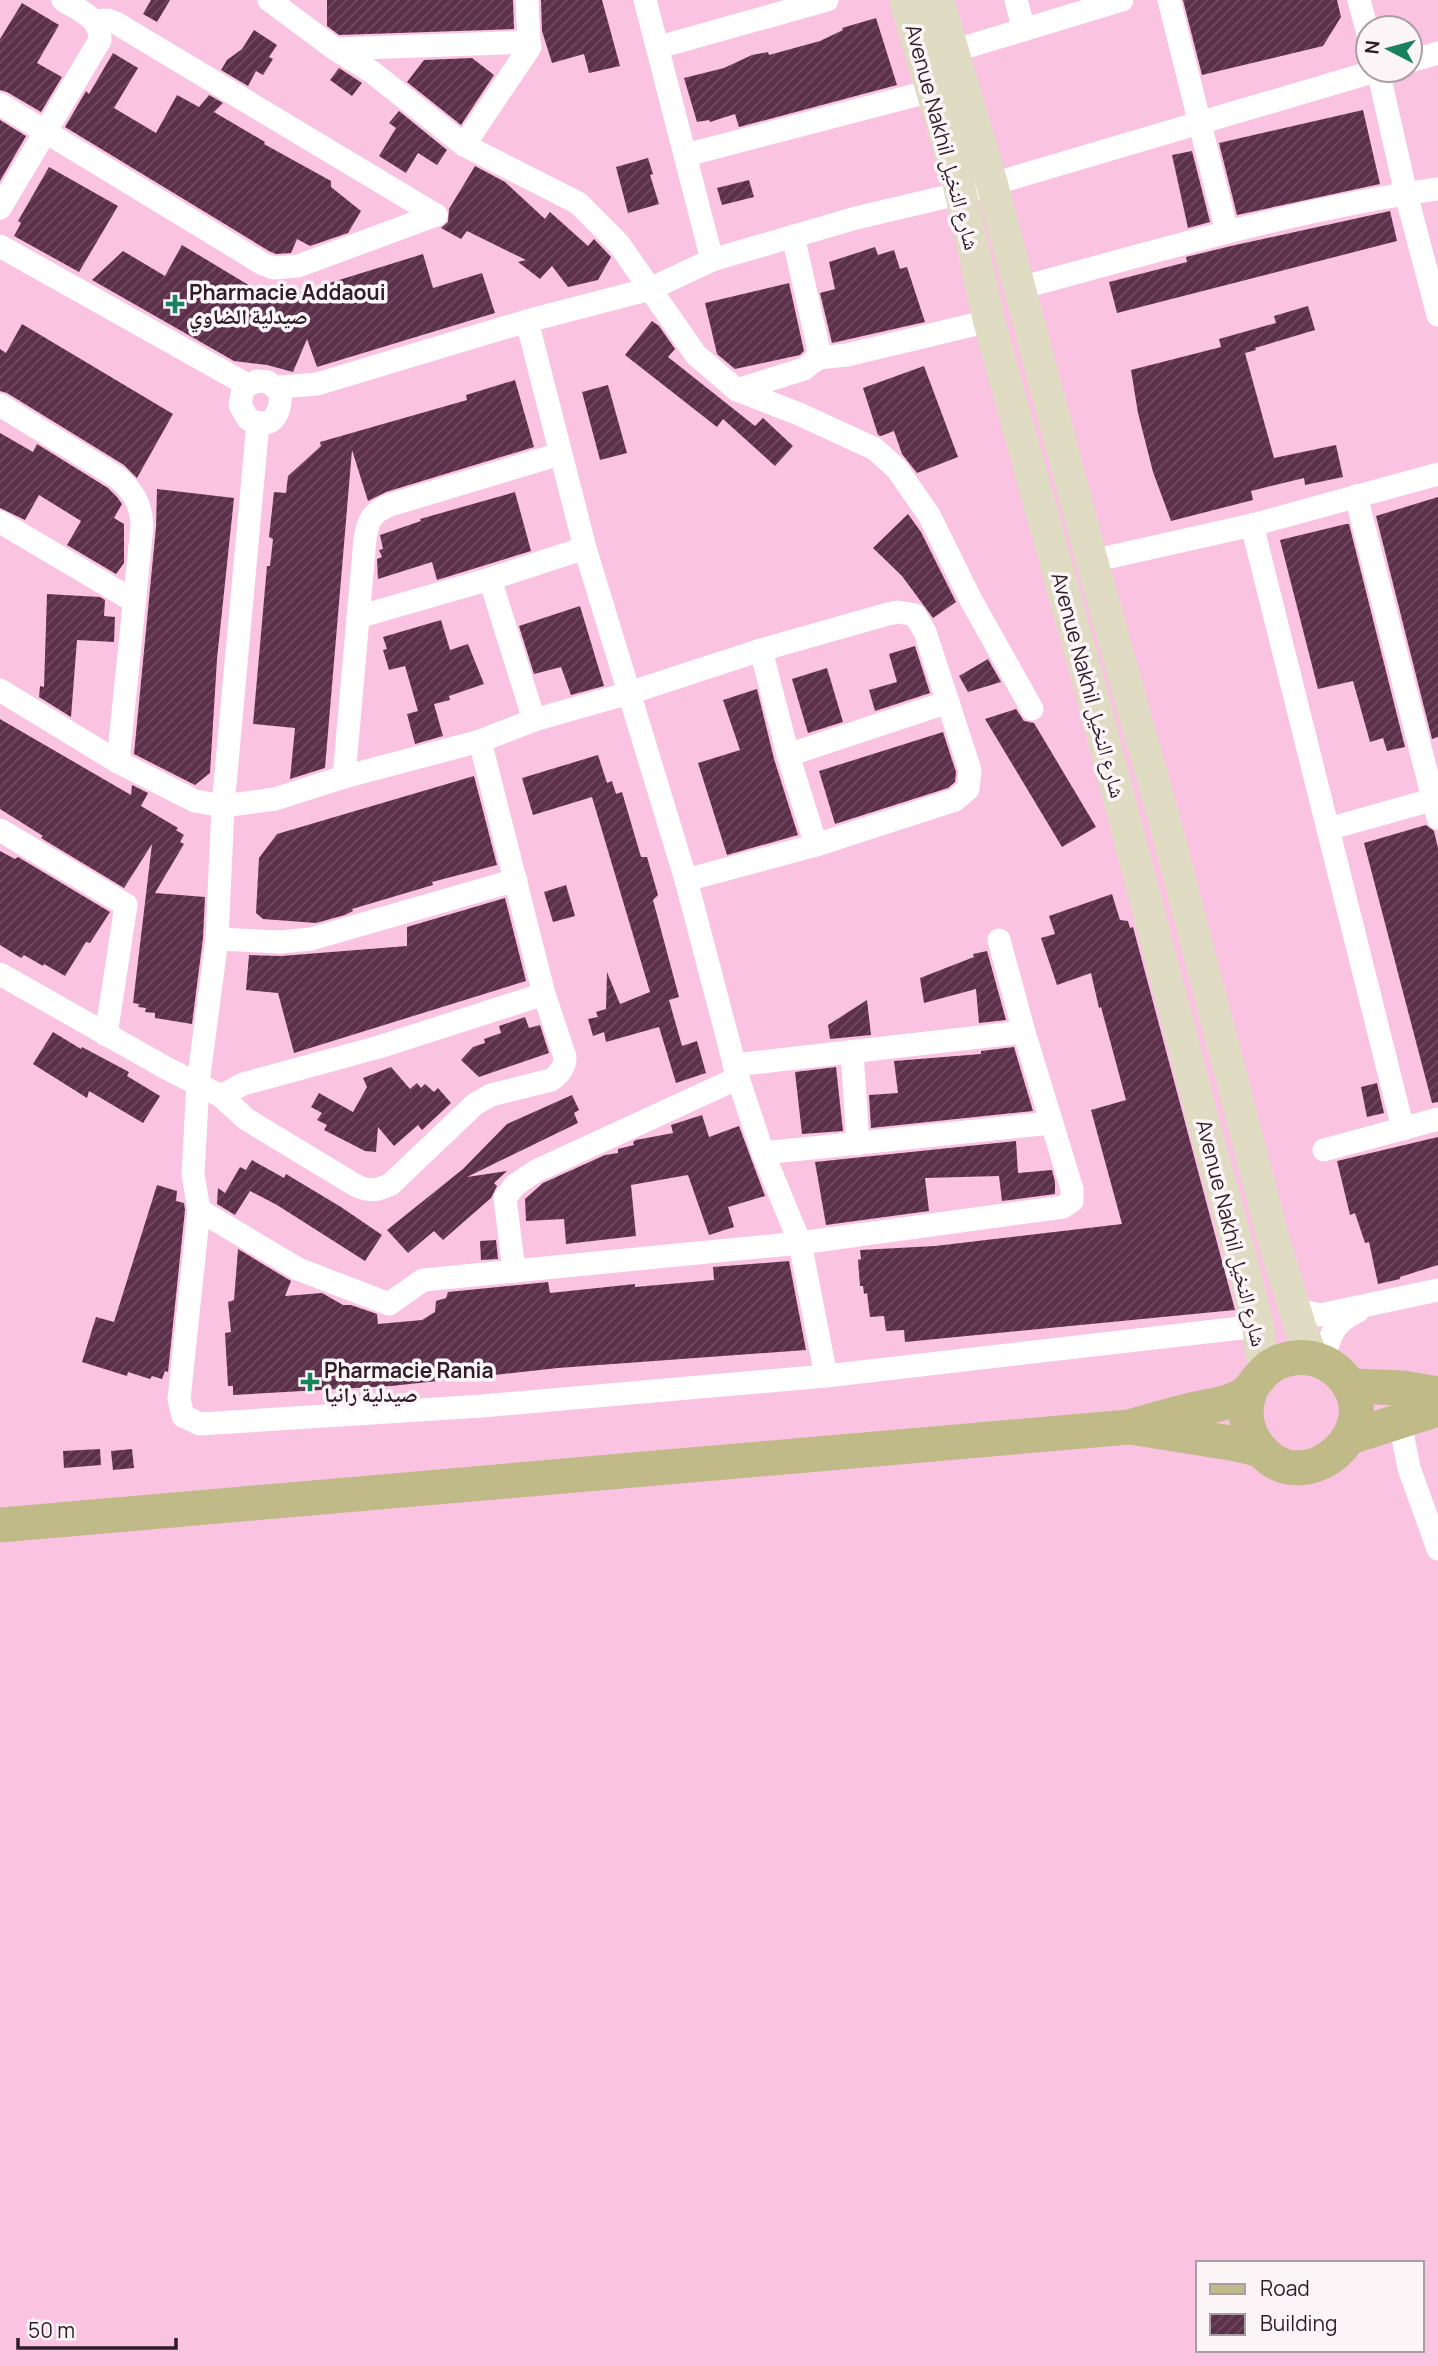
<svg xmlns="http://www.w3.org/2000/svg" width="1438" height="2366" viewBox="0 0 1438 2366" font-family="Manrope,'Noto Naskh Arabic',sans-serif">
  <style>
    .building { fill: url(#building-hatch) }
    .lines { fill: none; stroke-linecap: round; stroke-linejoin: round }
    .street { stroke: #fff; stroke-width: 23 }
    .secondary { stroke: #dfdcc3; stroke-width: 32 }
    .primary { stroke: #bfba87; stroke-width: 35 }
    .poi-dot { fill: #19825e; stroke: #fbf5f8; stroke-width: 2.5 }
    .labels { text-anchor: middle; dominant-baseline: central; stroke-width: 7; stroke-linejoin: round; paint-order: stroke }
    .street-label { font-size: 21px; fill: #301c27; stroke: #fbf5f8 }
    .poi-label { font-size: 21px; font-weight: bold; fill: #301c27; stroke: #fbf5f8; text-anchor: start }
  </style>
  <defs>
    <pattern id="building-hatch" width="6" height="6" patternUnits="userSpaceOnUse" patternTransform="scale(1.75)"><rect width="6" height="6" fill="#5c304a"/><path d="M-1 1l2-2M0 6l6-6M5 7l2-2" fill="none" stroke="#704c61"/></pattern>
  </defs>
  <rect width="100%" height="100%" fill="#fbc3e2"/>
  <g class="building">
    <path d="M151,0H170L157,22L143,14Z"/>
    <path d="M327,0H513L514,29L339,35L327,26Z"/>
    <path d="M541,0H602L620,66L589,73L584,54L552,63L542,31Z"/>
    <path d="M1183,0H1337L1341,17L1323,46L1202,75Z"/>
    <path d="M22,3L59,25L37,63L62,77L41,112L7,92L0,90V39Z"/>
    <path d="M876,18L897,85L739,127L735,114L710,122L709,120L697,122L684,78L724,68L752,55L768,52L769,55L820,41L843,30L842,28Z"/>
    <path d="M254,30L277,45L269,57L273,59L263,75L256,71L248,86L221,70L227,60L242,49Z"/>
    <path d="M113,53L138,68L114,108L156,133L177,95L199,107L209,95L223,103L214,112L265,142L264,144L331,181V187L361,211L348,233L310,246L297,239L291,253L276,254L269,251L65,127L86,91L89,94Z"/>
    <path d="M472,58L494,75L461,125L407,82L424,60Z"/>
    <path d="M339,68L362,83L352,96L330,80Z"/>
    <path d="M1363,110L1380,184L1237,215L1219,143Z"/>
    <path d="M399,111L447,150L437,165L418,153L406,173L379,156L396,128L389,123Z"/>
    <path d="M0,120L26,136L0,181Z"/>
    <path d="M1192,151L1210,222L1188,228L1172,155Z"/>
    <path d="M648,158L653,174L650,175L659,204L628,213L616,167Z"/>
    <path d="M475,166L505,182L545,219L550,212L588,246L594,239L611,257L598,280L568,287L552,266L540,279L518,262L526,260L467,231L461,239L441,228L448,222L449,209Z"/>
    <path d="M49,167L118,206L79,272L14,236L21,223L18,221Z"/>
    <path d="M749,180L754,197L722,205L717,188Z"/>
    <path d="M1390,211L1397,241L1117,313L1109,282L1187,262L1186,257L1231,246Z"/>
    <path d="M182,245L267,296H280L296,291L297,293L423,254L433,288L482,273L495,313L317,367L307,339L293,372L267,365L234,361L92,280L123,251L165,276Z"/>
    <path d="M875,247L878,255L894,250L900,269L907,267L925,322L832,343L820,293L835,289L829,262Z"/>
    <path d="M789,283L804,351L800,355L735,369L717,354L705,303Z"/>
    <path d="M1308,306L1315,330L1255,348L1256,350L1245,353L1274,458L1336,445L1343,477L1305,485L1304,478L1251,491L1253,500L1171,521L1153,472L1138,413L1131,370L1221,347L1219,339L1276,323L1274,316Z"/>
    <path d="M652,321L659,326L675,349L668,357L755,426L763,418L793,446L775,466L723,419L717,427L625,355Z"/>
    <path d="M22,324L173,414L137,478L124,465L7,393L0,391V349L6,353Z"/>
    <path d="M924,366L958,457L917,473L902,454L894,431L881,436L878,435L863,388Z"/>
    <path d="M515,380L534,447L386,492L368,501L352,450L325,768L290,779L295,728L253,724L267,566H270L273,539L269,537L274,492L286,493L288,476L321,446L320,442L467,400L466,395Z"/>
    <path d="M608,385L627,453L600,460L582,392Z"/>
    <path d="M0,433L33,452L37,444L108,488L117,497L122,504L114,518L124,524V563L116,574L67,545L81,521L39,495L25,520L0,508Z"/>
    <path d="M157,489L234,498L217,659L210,773L195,785L134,754L156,527Z"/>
    <path d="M515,492L531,551L437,580L432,562L378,579L377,559L382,557L379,550L383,549L380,535L421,521L420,519Z"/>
    <path d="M1438,497V737L1432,739L1376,516Z"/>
    <path d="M908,514L921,532L956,602L933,618L902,576L873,548Z"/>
    <path d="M1346,524H1349L1405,747L1387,751L1383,738L1370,742L1353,681L1318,689L1280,540Z"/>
    <path d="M47,594L100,597L105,600L104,616L115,617L114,642L77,640L71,717L39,697L40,686L44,687Z"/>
    <path d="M580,606L604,686L571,695L561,667L534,674L519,626Z"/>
    <path d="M441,620L450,650L468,644L484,684L449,696L450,700L434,704L443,736L415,744L407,714L418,711L405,666L389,670L383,650L387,649L383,637Z"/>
    <path d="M915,646L930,693L875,711L869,690L897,682L889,654Z"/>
    <path d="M988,659L1001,682L968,692L959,676Z"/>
    <path d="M827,668L843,722L808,733L792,679Z"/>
    <path d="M757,689L774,759L798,835L727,855L698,763L740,750L723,700Z"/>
    <path d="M1016,709L1024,721L1034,723L1096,827L1062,847L985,719Z"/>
    <path d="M0,719L131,795L132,785L148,793L141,806L178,828L176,830L184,835L180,842L184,844L155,893L205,897L203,938L192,1024L155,1018V1013L145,1012L146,1008L138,1007L139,1004L133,1003L152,844L124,888L41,838L43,836L0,809Z"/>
    <path d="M943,732L956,772L955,782L948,788L835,824L819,771Z"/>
    <path d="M598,755L607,783L612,781L616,794L622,792L641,857H647L658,895L653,900L679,997L669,1000L682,1046L697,1041L706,1073L676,1083L659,1027L606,1042L604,1032L593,1036L588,1019L598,1017L596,1012L606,1009L607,972L620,1004L650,992L592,797L533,815L522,778Z"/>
    <path d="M474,776L497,865L432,882L433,885L352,909L353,911L345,915L316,923L263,919L256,913L259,858L277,834Z"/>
    <path d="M1426,825L1434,831L1438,848V1102L1432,1103L1364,843Z"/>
    <path d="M0,851L15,859L18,857L110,912L90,943L86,942L65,976L44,964L43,966L24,955L21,958L0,945Z"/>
    <path d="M566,885L575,916L553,922L544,892Z"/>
    <path d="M1112,894L1120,920L1128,921L1130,928L1133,927L1235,1310L905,1342L904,1330L886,1331L884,1316L870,1317L867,1293L864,1294L863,1286H860L858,1260L861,1259L860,1250L935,1246L1122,1224L1091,1110L1126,1100L1101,1007L1099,1008L1091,973L1057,985L1041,938L1055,934L1049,916Z"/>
    <path d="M505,898L526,981L294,1053L278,993L246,990L249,955L281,956L407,946V927Z"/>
    <path d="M987,951L1006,1020L979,1023L976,989L924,1003L920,978L974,957L973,954Z"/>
    <path d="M867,1000L871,1035L830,1039L828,1025Z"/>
    <path d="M525,1017L529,1028L540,1025L549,1053L479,1077L461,1060L473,1047L485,1043L484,1039L501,1033L499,1026Z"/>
    <path d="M53,1032L81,1049L82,1047L129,1072L127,1076L160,1096L143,1123L89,1091L87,1098L33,1064Z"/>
    <path d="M1014,1047L1033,1111L871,1128L869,1095L898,1093L894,1061L981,1054V1051Z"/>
    <path d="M391,1067L410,1089L417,1083L421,1088L425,1084L434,1092L438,1088L451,1103L422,1130L418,1125L394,1146L378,1127L376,1152L365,1151L324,1130L327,1125L317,1120L322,1113L311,1107L319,1093L353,1112L367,1087L363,1078Z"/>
    <path d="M836,1067L843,1131L802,1134L795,1072Z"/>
    <path d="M1377,1083L1384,1113L1367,1117L1361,1087Z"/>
    <path d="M572,1095L579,1110L574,1113L578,1123L467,1177L507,1171L494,1183L497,1186L491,1198L443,1240L434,1231L408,1253L387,1230L463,1169L507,1124Z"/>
    <path d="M702,1115L709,1137L739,1126L765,1196L728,1207L734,1227L709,1235L688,1175L631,1185L636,1236L566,1244L564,1219L526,1221L525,1199L543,1183L605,1155L618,1153V1149L634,1145L633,1142L636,1140L673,1133L671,1125Z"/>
    <path d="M1438,1137V1265L1400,1277V1279L1378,1284L1369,1242L1365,1243L1355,1213L1350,1215L1337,1161Z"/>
    <path d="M1016,1141L1018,1173L1052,1170L1055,1182V1194L1002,1201L999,1176L925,1178L929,1211L826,1225L815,1162Z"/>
    <path d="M252,1160L284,1178L286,1174L341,1207L382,1235L365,1261L277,1205L250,1191L235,1215L217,1204L218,1188L225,1193L240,1167L246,1170Z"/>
    <path d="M157,1185L177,1191L176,1201L184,1203L185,1210L168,1372L165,1371L162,1379L152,1376L150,1379L128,1372L127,1376L82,1362L96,1317L114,1322Z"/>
    <path d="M496,1240L498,1259L481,1260L480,1241Z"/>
    <path d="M238,1249L291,1281L285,1296L322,1293L343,1305H351L377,1314L378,1324L422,1320L435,1312L436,1301L446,1298L448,1292L548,1282L550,1293L635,1284V1287L714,1280L713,1267L789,1261L806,1350L558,1368L391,1386L233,1395V1386H228L225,1333L231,1332L228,1302L234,1300Z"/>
    <path d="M100,1449L101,1465L64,1468L63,1451Z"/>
    <path d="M132,1449L134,1468L113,1470L111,1451Z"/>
  </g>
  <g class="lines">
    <g class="street">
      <path d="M269,0L335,49L372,72L464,145L578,203L619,244L696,355L737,390L799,414L875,449L897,469L929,515L971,600L1032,709"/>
      <path d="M645,0L712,260"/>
      <path d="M1016,0L1024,30"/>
      <path d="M1169,0L1227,232"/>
      <path d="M1359,0L1368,34"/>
      <path d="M95,21L108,20L116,23L436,215"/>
      <path d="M659,47L827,0"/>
      <path d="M335,49L529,42L527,0"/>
      <path d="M953,51L1122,0"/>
      <path d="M1410,61L1438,53"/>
      <path d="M1378,70L1406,194L1438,315"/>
      <path d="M0,104L263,264L274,268L298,266L436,215"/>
      <path d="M464,145L530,47L529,42"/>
      <path d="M686,155L931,91"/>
      <path d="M0,208L100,40C101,18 80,11 63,0"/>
      <path d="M0,246L244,383"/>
      <path d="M1020,288C1158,251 1296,209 1438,189"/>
      <path d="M527,321L585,548L686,880L738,1078L763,1153L800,1243L826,1376"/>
      <path d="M818,358L847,355L989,321"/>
      <path d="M257,381L268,382L277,389L280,387C282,409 276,433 248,419L240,405L244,383L247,386Z"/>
      <path d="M280,387L317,384L527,321L650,289L712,260L856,218L962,193L1379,70"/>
      <path d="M737,390L804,369L818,358V346L793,236"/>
      <path d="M0,405L117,477C134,492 141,504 142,526L118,762"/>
      <path d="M258,423L223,806L217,939L198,1083L193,1174L199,1210L179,1399L183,1416L200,1424L482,1406L826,1376L1258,1326"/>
      <path d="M1356,496L1438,818"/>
      <path d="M0,522L134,601"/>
      <path d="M1252,525L1403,1129"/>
      <path d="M1092,561L1252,525L1438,474"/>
      <path d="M358,617L490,579"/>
      <path d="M761,650L788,755L816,845"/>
      <path d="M0,690L118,762L195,801L223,806L275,799L344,777L480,741L534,720L629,693L761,650L888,614L898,612L915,615L925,632L970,770L968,789L955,800L816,845L686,880"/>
      <path d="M534,720L490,579L585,548"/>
      <path d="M788,755L948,702"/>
      <path d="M344,777L365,539C368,520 372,512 390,505L560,454"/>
      <path d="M1328,829L1438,798"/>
      <path d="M0,830L126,905L106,1035"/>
      <path d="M217,939L280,942L311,939L516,880"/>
      <path d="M0,974L166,1068L221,1096L246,1119L355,1185C369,1192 376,1191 391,1184L475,1104L491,1095L551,1080C560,1074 565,1067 565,1057L544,994L480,741"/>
      <path d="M852,1052L858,1144"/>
      <path d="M734,1065L1024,1032"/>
      <path d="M221,1096L243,1084L379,1047L544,994"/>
      <path d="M1324,1150L1438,1119"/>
      <path d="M763,1153L1051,1123"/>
      <path d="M199,1210L298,1269L389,1304L423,1280L800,1243L1063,1207L1072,1201V1189L1024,1032L999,940"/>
      <path d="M514,1271L505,1198L515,1185L536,1171L738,1078"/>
      <path d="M1291,1296L1302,1311L1320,1315L1438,1290"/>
      <path d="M1323,1362C1330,1336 1332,1323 1358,1311"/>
      <path d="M1400,1422L1409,1468L1438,1549"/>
    </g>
    <g class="secondary">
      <path d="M905,0L956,172L989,321L1090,687L1206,1132L1239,1251L1258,1326L1264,1372"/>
      <path d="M938,0L992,184L1092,561L1166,826L1274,1241L1300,1326L1313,1359"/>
    </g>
    <g class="primary">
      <path d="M1349,1386L1403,1388L1438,1394"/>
      <path d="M1136,1428L1237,1444L1261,1450"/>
      <path d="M1350,1437L1438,1409"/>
      <path d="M0,1525L1129,1427C1150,1421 1171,1415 1191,1410C1205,1407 1220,1405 1233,1400C1253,1392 1250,1386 1264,1372C1283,1353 1316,1353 1337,1371C1398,1424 1300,1512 1255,1442C1245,1427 1244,1408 1250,1391"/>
    </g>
  </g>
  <g class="poi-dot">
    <path d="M171.5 293.5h7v7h7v7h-7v7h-7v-7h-7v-7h7z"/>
    <path d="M306.5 1371.5h7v7h7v7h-7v7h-7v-7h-7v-7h7z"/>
  </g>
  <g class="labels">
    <g class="street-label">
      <text transform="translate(943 137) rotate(75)">Avenue Nakhil شارع النخيل</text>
      <text transform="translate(1089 685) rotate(75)">Avenue Nakhil شارع النخيل</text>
      <text transform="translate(1232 1233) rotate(76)">Avenue Nakhil شارع النخيل</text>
    </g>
    <g class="poi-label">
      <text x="189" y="292">Pharmacie Addaoui<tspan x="189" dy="24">صيدلية الضاوي</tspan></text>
      <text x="324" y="1370">Pharmacie Rania<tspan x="324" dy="24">صيدلية رانيا</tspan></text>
    </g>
  </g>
  <rect x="1196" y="2261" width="228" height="91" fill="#fbf5f8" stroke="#aa9ea4" stroke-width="2"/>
  <rect x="1210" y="2284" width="35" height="10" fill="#bfba87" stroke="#aa9ea4" stroke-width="2"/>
  <text x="1260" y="2296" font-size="21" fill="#301c27">Road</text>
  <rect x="1210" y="2314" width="35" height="21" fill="url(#building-hatch)" stroke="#aa9ea4" stroke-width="2"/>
  <text x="1260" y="2331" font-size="21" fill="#301c27">Building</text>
  <g transform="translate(1389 49) rotate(276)"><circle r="33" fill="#fbf5f8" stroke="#aa9ea4" stroke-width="2"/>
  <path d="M0-5L12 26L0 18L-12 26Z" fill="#19825e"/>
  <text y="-10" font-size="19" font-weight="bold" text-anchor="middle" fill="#301c27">N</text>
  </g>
  <path d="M18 2338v10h158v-10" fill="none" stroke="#301c27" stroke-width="3.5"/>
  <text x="28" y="2338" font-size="21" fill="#301c27" stroke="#fbf5f8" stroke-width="5" paint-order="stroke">50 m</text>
</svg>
